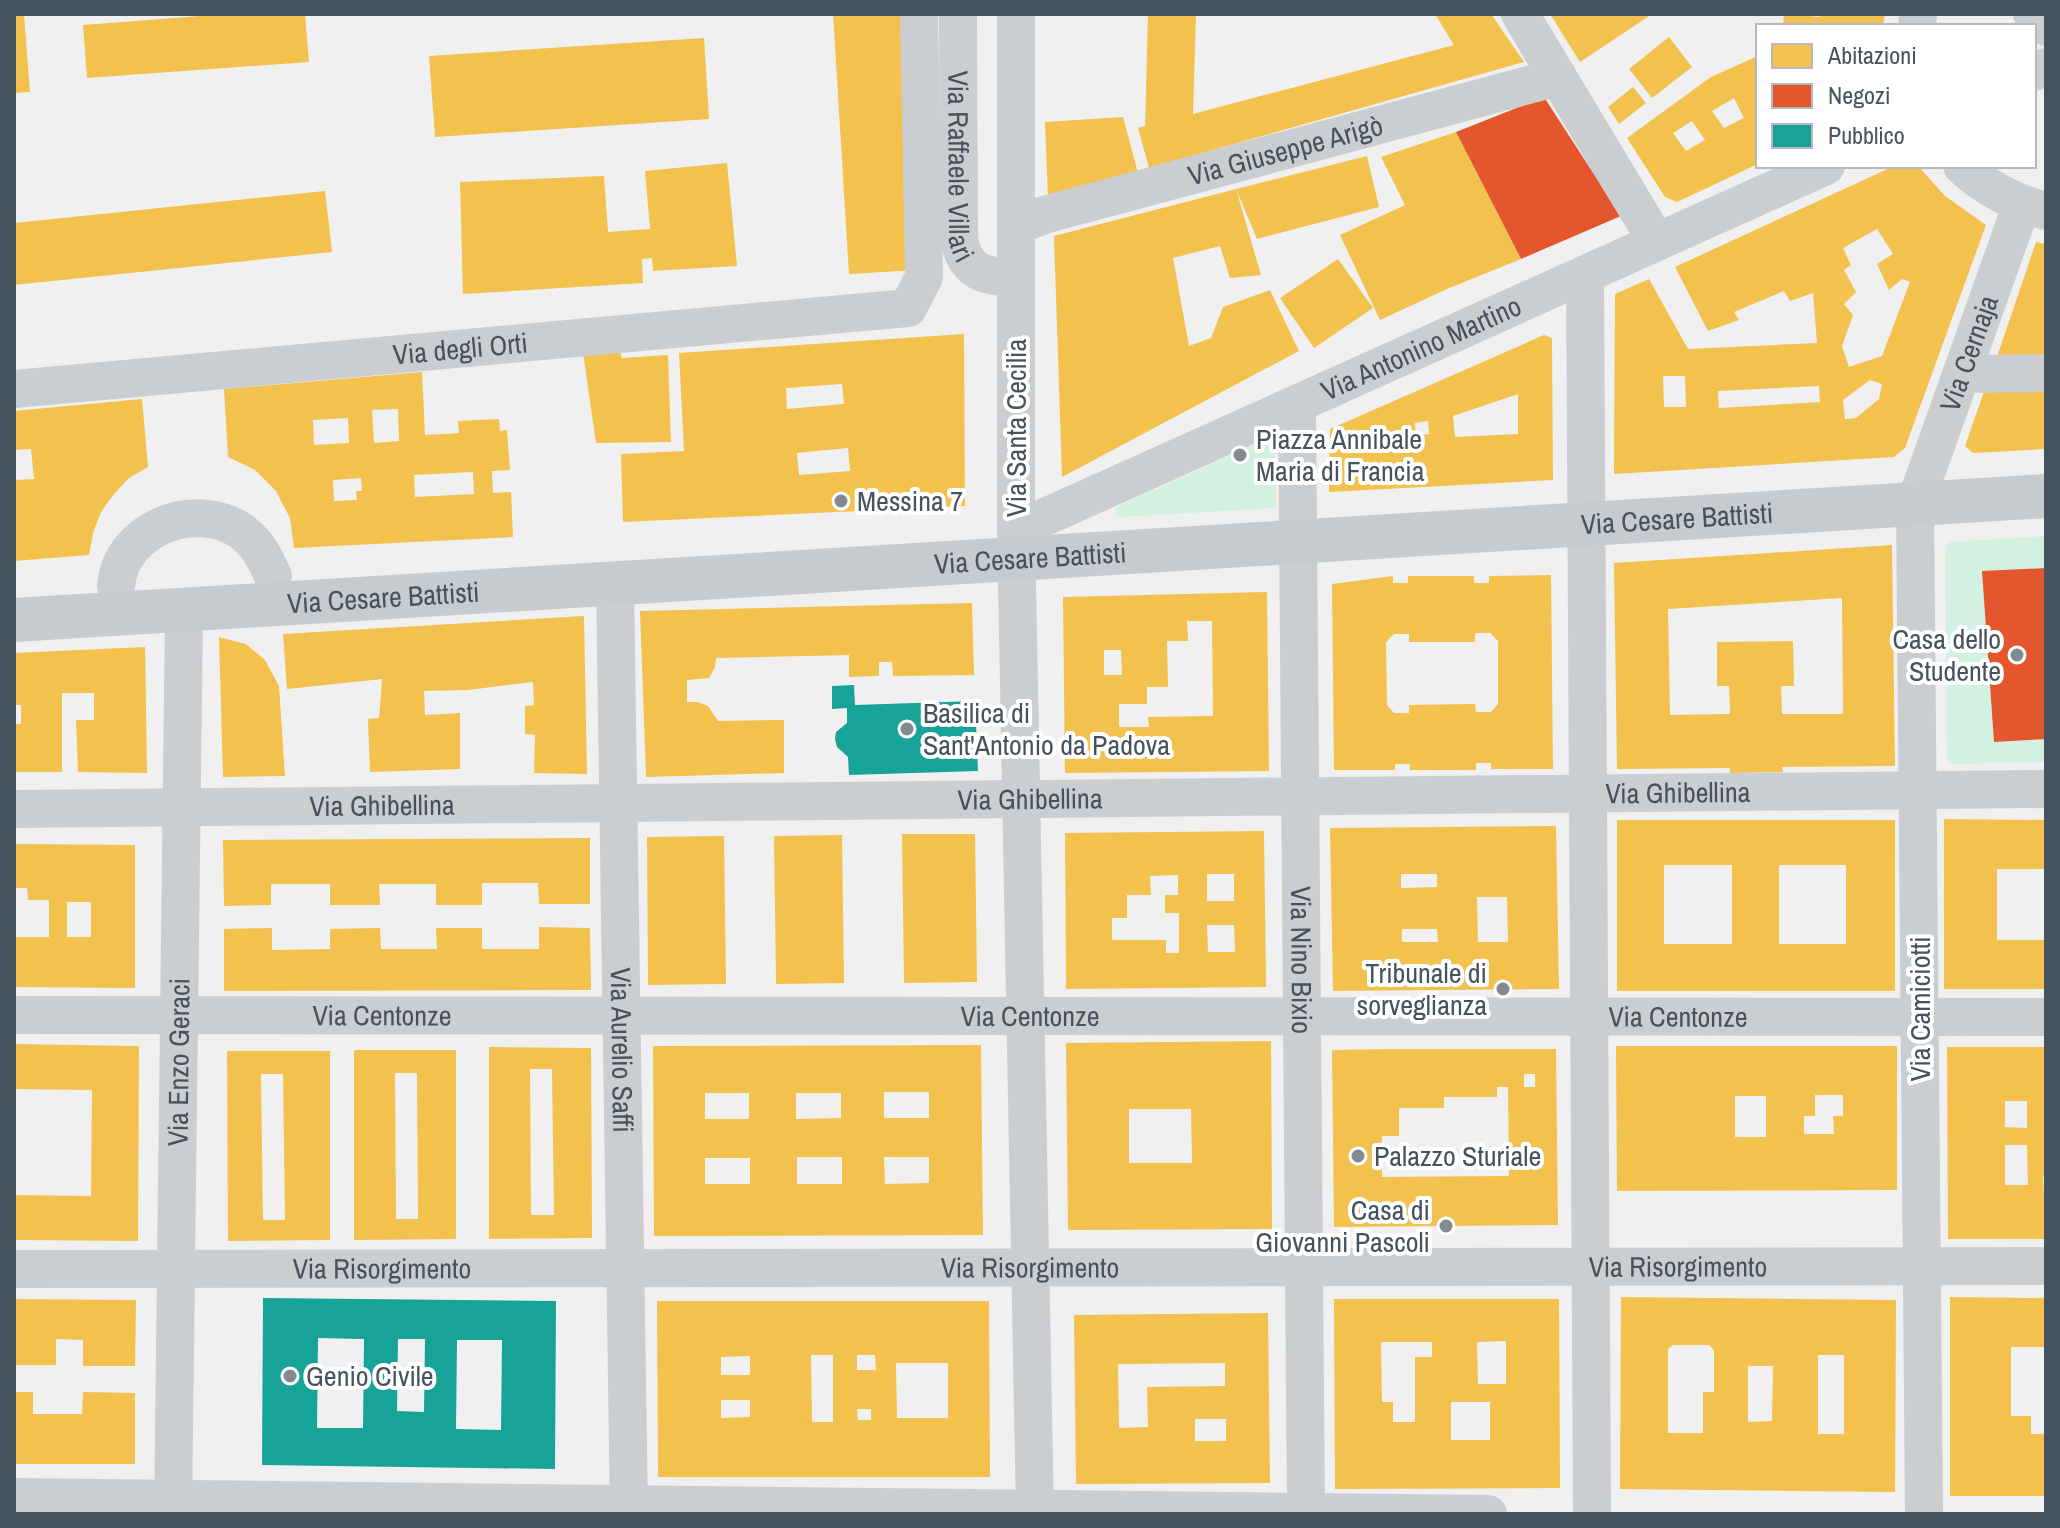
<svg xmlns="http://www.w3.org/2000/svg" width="2060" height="1528" viewBox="0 0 2060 1528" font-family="'Archivo Narrow',sans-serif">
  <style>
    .green { fill: #d3f1e0 }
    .homes { fill: #f2c14e; fill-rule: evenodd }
    .shops { fill: #e4572e }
    .public { fill: #17a398; fill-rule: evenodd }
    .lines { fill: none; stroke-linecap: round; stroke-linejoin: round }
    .minor { stroke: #cbced1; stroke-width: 38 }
    .major { stroke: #c6cbcf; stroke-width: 44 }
    .poi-dot { fill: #828991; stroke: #fff; stroke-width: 3 }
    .labels { text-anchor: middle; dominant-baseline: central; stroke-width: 8; stroke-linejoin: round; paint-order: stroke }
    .street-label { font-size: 28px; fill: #46525e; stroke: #fff }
    .poi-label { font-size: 28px; fill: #46525e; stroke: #fff; text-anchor: start }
  </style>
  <rect width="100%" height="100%" fill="#f1f0f0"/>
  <g class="green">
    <path d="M1276,435V508L1122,517L1116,514V509L1121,505Z"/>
    <path d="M2046,536V568L1983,572L1994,742L2046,739V762L1952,764L1947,759L1945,547L1950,542Z"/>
  </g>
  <g class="homes">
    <path d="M14,14H24L30,92L14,93Z"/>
    <path d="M226,14H305L309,62L87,78L83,25Z"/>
    <path d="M833,14H901L916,270L849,274Z"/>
    <path d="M1148,14H1196L1193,114L1454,45L1435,14H1491L1524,62L1149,168L1138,128L1145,126Z"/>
    <path d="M1550,14H1652L1580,62Z"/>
    <path d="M1784,14L1820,17L1821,14H1885L1883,26H1783Z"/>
    <path d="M1669,37L1692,67L1652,98L1629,69Z"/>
    <path d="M704,38L709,119L435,137L429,56Z"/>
    <path d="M1758,56V164L1677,202L1665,197L1627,138L1711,77ZM1734,98L1744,118L1724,128L1712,111ZM1692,121L1705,140L1686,151L1673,133Z"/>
    <path d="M1633,87L1646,103L1619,124L1608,107Z"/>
    <path d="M1123,117L1138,173L1048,197L1045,122Z"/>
    <path d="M1456,132L1521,259L1447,289L1380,320L1340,235L1405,205L1381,157Z"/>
    <path d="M1367,156L1379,207L1257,239L1236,189L1261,275L1230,278L1220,246L1173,258L1189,346L1211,338L1223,307L1270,290L1299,351L1062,477L1054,236L1236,189Z"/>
    <path d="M727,163L737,266L653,271L652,258L642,259L643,283L463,294L460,182L604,176L608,232L650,229L645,171Z"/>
    <path d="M1894,166H1918L1945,196L1986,225L1905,448L1894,457L1614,474L1615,294L1649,279L1688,349L1817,343L1813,293L1790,301L1784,291L1734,312L1739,320L1708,331L1675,267ZM1877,229L1893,254L1877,264L1889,290L1902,279L1910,282L1882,356L1849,367L1842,346L1853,315L1844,304L1856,292L1844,270L1851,265L1843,248ZM1663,376H1685L1686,407H1664ZM1870,380L1882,384L1879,399L1856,418L1845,419L1843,400ZM1819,386L1820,402L1719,408L1718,391Z"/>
    <path d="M325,191L332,252L14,285V223Z"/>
    <path d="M2036,242L2046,244V361H2003L1998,354Z"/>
    <path d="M1338,259L1373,308L1314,348L1280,298Z"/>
    <path d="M964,334L965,506L623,522L621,454L684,451L679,353ZM842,384L844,404L787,409L786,388ZM848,448L850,471L799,475L797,453Z"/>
    <path d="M1544,335L1552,338L1553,480L1329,492L1330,429ZM1518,394V434L1455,437L1453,416ZM1428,421L1429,434L1416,436L1415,423Z"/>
    <path d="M619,348L622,358L668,355L671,442L596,443L583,353Z"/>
    <path d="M422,372L425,435L459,433L458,421L499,419L500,431L507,430L510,470L492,471L493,493L511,492L513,537L294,548L290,518L276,491L255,470L228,457L224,389ZM398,409L399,441L374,443L372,410ZM348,418L349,443L314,445L313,420ZM473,472L474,494L415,497L414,475ZM361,478L362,491H356L357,500L334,501L333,480Z"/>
    <path d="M2046,385V449L1973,453L1965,446L1986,386Z"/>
    <path d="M142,399L148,467L129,478L114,494L101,512L93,533L89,555L14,561V480L34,479L31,449L14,450V411Z"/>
    <path d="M1892,545L1895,766L1782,767L1783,772L1730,773V768L1617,769L1614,563ZM1842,598L1843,714H1782L1781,686H1794L1793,641L1717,642V686H1729L1730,714L1670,715L1668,609Z"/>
    <path d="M1551,575L1553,769H1491V763H1476V770H1410V764H1395V770H1334L1332,584L1393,576V583H1408V576H1474V583H1489V576ZM1475,633H1490L1498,641V704L1491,712H1476L1475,704L1409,705V713H1394L1387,705L1386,642L1394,634H1409V642H1475Z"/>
    <path d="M1267,592L1269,771L1065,773L1063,597ZM1187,621H1212L1213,716L1148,717L1149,727H1119V704H1147V687H1168L1167,641H1188ZM1104,650H1121L1122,675H1104Z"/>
    <path d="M972,603L974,675L893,676L892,662H879V676L849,677V655L716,658L715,667L709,678L687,680V702H698L708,706L718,721L784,720V773L646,777L640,611Z"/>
    <path d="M584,616L587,774L534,773L535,735L525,734V706L534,705L533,682L468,690L424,691L425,715L460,713V769L370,772L368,719L379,718L382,679L287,689L283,634Z"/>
    <path d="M219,637L246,644L265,660L279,686L285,776L223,777Z"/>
    <path d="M145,647L147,773L78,772L76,720H94V693H62V772H14V724H21V705H14V653Z"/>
    <path d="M1944,819L2046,820V869H1997V940H2046V989H1944Z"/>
    <path d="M1617,820H1895V991H1617ZM1664,865H1732V944H1664ZM1779,865H1846V944H1779Z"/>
    <path d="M1556,826L1559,989L1333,991L1330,828ZM1401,874H1437V887L1401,888ZM1477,897H1507L1508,942H1478ZM1402,929H1437L1438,942H1402Z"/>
    <path d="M1264,831L1266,987L1066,989L1065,833ZM1207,874H1234V901H1207ZM1178,875V895H1165V913H1179V953H1166V940H1112V918H1127V895H1151L1150,876ZM1207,925H1234L1235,952H1208Z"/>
    <path d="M902,834H975L977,982L904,983Z"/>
    <path d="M842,835L844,983L776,984L774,836Z"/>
    <path d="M724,836L726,984L648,985L647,837Z"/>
    <path d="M590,838V904H539L538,883H482V905H436V884H379L380,905H330V884H271V905L224,906L223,840Z"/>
    <path d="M14,844L135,845V988L14,987V937H49V900H28L27,888H14ZM67,902H91V937H67Z"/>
    <path d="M539,927L590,928L591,990L224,991V929L272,928V950L330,949V929L380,928L381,949H437L436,928H482V949H539Z"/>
    <path d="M1271,1041L1272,1229L1068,1230L1066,1043ZM1129,1109H1191L1192,1163H1129Z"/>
    <path d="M14,1044L139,1046L138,1241L14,1240V1195L91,1196L92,1090L14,1089Z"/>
    <path d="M981,1045L983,1235L654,1236L653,1046ZM884,1092H929V1118H884ZM705,1093H749V1119H705ZM796,1093H841V1118L796,1119ZM797,1157H842V1184H797ZM884,1157H929V1183L885,1184ZM705,1158H750V1184H705Z"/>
    <path d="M1616,1046H1897V1190L1617,1191ZM1815,1095H1843V1116H1833L1834,1134H1804V1116H1815ZM1735,1096H1766V1137H1735Z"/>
    <path d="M489,1047L591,1048L592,1238L489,1239ZM530,1069H552L554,1215H531Z"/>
    <path d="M1947,1047H2046V1176H2043L2046,1239H1948ZM2005,1101H2027V1128L2005,1127ZM2005,1145H2027L2028,1185H2005Z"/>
    <path d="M1388,1049H1556L1558,1225L1334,1227L1332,1050ZM1524,1074H1535V1087H1524ZM1497,1087H1508L1509,1176L1382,1177V1136H1399V1108H1444V1097H1497Z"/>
    <path d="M354,1050H456V1239L354,1240ZM395,1073H417L418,1219H396Z"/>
    <path d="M227,1051H330V1240L228,1241ZM261,1074H283L285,1220H263Z"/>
    <path d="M1621,1297L1896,1300L1895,1492L1620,1489ZM1673,1345H1709L1714,1350V1392H1703V1433H1668V1349ZM1818,1355H1844V1434H1818ZM1748,1366H1773L1772,1421L1748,1422Z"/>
    <path d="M1950,1297L2046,1298V1347H2011V1416H2031V1434H2045L2046,1496H1950Z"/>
    <path d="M14,1299L136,1300L135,1366H83V1340L56,1339V1365H14Z"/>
    <path d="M1334,1299H1559L1560,1488L1335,1489ZM1506,1341V1384H1478L1477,1342ZM1381,1342H1432V1357H1415V1422H1393V1402H1382ZM1451,1402H1490V1440H1451Z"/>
    <path d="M657,1301H989L990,1477H658ZM811,1355H833V1422H812ZM857,1355H875L876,1370H857ZM750,1356V1375H721V1357ZM896,1363H948V1418H897ZM721,1400H750V1417L721,1418ZM857,1409H871V1420H858Z"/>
    <path d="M1268,1313L1270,1483L1076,1484L1074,1315ZM1225,1363V1386L1147,1387L1148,1427L1119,1428L1118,1364ZM1195,1419H1226V1441H1195Z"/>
    <path d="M14,1392H33V1414H82L83,1392L135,1393V1464H14Z"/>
  </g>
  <g class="shops">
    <path d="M1544,97L1621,216L1521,259L1456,132Z"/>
    <path d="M2046,568V739L1994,742L1982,571Z"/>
  </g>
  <g class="public">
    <path d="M854,685L855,705L975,701L978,771L849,775L848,757L837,747L835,739L836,732L847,723V708L832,709V686Z"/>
    <path d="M263,1298L556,1301L555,1469L262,1465ZM318,1338L364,1339L363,1428H317ZM398,1339H425L424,1412L397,1411ZM457,1340H502L501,1430L456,1429Z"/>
  </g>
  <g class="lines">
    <g class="minor">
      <path id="s1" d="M958,14L959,240C967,274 984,276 1016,278"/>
      <path d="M1016,14V530L1035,1514"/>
      <path d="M1520,14L1657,242"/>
      <path d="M2032,14L2046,27"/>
      <path d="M1917,26L1918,14"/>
      <path d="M2034,72L2046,67"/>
      <path d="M1962,166C1987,189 2013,202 2046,211"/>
      <path id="s2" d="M1016,226L1044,215L1558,77"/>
      <path d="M1585,274L1592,1514"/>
      <path d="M1962,374L2046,373"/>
      <path id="s3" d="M14,389L908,308L924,277L919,14"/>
      <path id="s4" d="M1297,404L1306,1514"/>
      <path id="s5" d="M1016,530L1826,166"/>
      <path id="s6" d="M615,584L629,1514"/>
      <path d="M116,586C121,528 195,500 241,531C257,542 265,558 273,576"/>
      <path id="s7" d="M14,809L2046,789"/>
      <path id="s8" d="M14,1015L2046,1017"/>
      <path id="s9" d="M14,1269L2046,1266"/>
      <path d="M14,1497L1488,1514"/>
      <path id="s10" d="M173,1514L184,610"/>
      <path id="s11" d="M1924,1514L1915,504L2022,204"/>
    </g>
    <path class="major" id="s12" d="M14,620L2046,496"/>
  </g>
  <g class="poi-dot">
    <circle cx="1240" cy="455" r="8"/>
    <circle cx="841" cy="501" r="8"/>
    <circle cx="2017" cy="655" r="8"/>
    <circle cx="907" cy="729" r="8"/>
    <circle cx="1503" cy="989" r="8"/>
    <circle cx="1358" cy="1156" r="8"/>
    <circle cx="1446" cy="1226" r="8"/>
    <circle cx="290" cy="1376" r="8"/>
  </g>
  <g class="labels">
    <g class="street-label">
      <text stroke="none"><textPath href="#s2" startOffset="280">Via Giuseppe Arigò</textPath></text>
      <text stroke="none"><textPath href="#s1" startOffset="152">Via Raffaele Villari</textPath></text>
      <text stroke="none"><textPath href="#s5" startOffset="444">Via Antonino Martino</textPath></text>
      <text stroke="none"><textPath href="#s3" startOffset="448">Via degli Orti</textPath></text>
      <text stroke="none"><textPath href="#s11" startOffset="1170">Via Cernaja</textPath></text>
      <text transform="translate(1016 428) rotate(-90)">Via Santa Cecilia</text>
      <text stroke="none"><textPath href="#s12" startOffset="1666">Via Cesare Battisti</textPath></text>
      <text stroke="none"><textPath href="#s12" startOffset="1018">Via Cesare Battisti</textPath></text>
      <text stroke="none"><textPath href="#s12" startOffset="370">Via Cesare Battisti</textPath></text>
      <text stroke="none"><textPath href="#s7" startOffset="1664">Via Ghibellina</textPath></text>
      <text stroke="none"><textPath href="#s7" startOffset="1016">Via Ghibellina</textPath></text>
      <text stroke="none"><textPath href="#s7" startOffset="368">Via Ghibellina</textPath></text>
      <text stroke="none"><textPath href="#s4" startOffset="556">Via Nino Bixio</textPath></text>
      <text transform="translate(1920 1009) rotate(-90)">Via Camiciotti</text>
      <text stroke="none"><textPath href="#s8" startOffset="368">Via Centonze</textPath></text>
      <text stroke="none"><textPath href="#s8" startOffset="1016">Via Centonze</textPath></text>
      <text stroke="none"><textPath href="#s8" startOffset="1664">Via Centonze</textPath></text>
      <text stroke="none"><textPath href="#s6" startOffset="466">Via Aurelio Saffi</textPath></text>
      <text stroke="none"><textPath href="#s10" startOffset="452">Via Enzo Geraci</textPath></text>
      <text stroke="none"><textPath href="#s9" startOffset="1664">Via Risorgimento</textPath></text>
      <text stroke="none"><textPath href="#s9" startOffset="1016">Via Risorgimento</textPath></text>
      <text stroke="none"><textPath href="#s9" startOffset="368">Via Risorgimento</textPath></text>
    </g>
    <g class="poi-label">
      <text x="1256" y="439">Piazza Annibale<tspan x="1256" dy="32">Maria di Francia</tspan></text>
      <text x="857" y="501">Messina 7</text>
      <text x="2001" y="639" text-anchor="end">Casa dello<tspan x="2001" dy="32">Studente</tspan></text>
      <text x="923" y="713">Basilica di<tspan x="923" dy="32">Sant'Antonio da Padova</tspan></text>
      <text x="1487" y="973" text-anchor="end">Tribunale di<tspan x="1487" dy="32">sorveglianza</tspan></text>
      <text x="1374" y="1156">Palazzo Sturiale</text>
      <text x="1430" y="1210" text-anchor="end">Casa di<tspan x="1430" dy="32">Giovanni Pascoli</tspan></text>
      <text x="306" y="1376">Genio Civile</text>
    </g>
  </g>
  <rect width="2060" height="1528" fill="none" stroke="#46525e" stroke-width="32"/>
  <rect x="1756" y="24" width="280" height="144" fill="#ffffff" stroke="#b5babf" stroke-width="2"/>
  <rect x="1772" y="44" width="40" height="24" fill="#f2c14e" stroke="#b5babf" stroke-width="2"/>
  <text x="1828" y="64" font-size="24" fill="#46525e">Abitazioni</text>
  <rect x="1772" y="84" width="40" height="24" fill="#e4572e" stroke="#b5babf" stroke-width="2"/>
  <text x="1828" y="104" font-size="24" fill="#46525e">Negozi</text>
  <rect x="1772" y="124" width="40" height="24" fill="#17a398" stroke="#b5babf" stroke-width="2"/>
  <text x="1828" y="144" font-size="24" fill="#46525e">Pubblico</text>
</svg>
